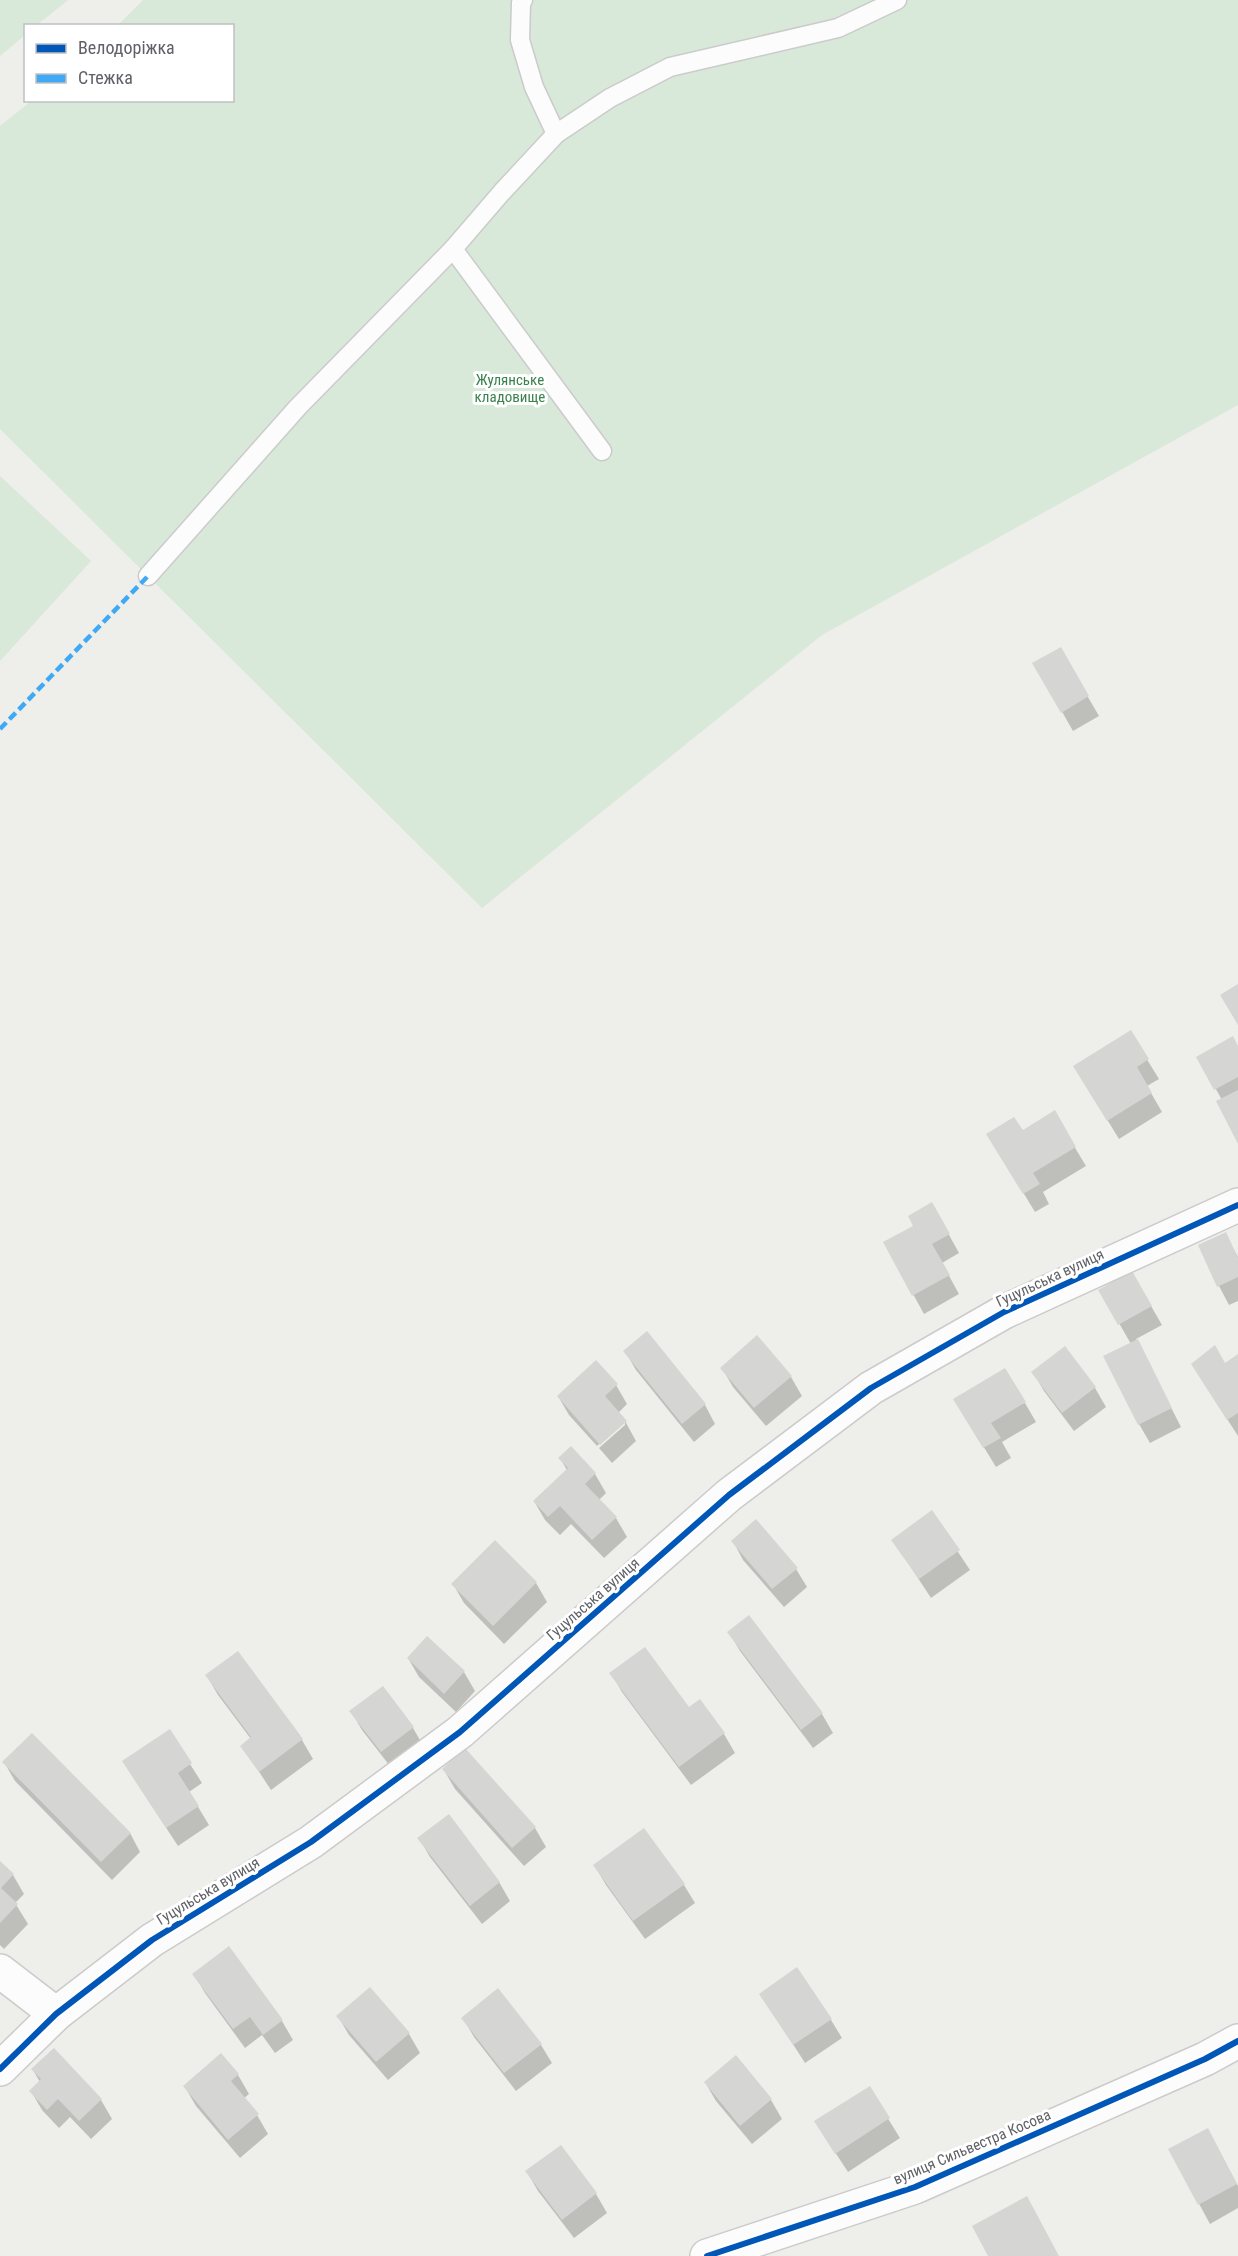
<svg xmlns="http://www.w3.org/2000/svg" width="1238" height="2256" viewBox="0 0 1238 2256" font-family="'Roboto Condensed',sans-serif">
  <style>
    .green { fill: #d8e9da }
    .shadow { fill: #0003 }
    .building { fill: #d5d5d3 }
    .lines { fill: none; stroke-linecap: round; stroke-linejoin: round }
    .service-casing { stroke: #cbcbcc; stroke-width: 21 }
    .minor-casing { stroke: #cbcbcc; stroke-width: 36 }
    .service { stroke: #fcfcfc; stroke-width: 18 }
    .minor { stroke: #fcfcfc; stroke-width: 33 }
    .quiet { stroke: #3fa9f5; stroke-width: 4.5; stroke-dasharray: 9 4.5; stroke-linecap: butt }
    .cycleway-casing { stroke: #fff; stroke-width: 10 }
    .cycleway { stroke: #0057b8; stroke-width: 6 }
    .labels { text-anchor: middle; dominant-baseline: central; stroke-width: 6; stroke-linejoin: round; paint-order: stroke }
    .park-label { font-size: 15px; fill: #3b824d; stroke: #fff }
    .street-label { font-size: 15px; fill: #5f6167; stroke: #fff }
  </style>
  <rect width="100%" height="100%" fill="#eeeeea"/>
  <g class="green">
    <path d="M0,0H68L37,25L26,26L25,35L0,56Z"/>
    <path d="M143,0H1238V405L822,635L482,908L0,429V126L31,101L232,100V26L118,25Z"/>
    <path d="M0,476L91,561L0,661Z"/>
  </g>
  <g class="shadow">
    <path d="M1060,649L1099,716L1073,731L1035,664Z"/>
    <path d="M1130,1032L1159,1079L1147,1086L1162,1112L1119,1139L1086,1085Z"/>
    <path d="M1238,1048V1141L1222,1100L1198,1057Z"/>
    <path d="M1054,1113L1086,1166L1043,1192L1049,1204L1035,1212L999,1153L1022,1132Z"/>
    <path d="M932,1204L959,1253L942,1263L959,1294L924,1314L885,1243L915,1226Z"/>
    <path d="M1225,1234L1238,1257V1301L1229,1305L1219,1286Z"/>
    <path d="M1132,1273L1162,1325L1136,1339L1181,1427L1150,1443L1139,1424L1131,1344L1100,1290Z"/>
    <path d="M647,1333L705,1405L715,1424L694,1442L636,1370L625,1351Z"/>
    <path d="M1065,1348L1095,1388L1106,1407L1074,1431L1044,1391L1033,1372Z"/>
    <path d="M1238,1356V1436L1204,1383L1224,1365Z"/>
    <path d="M722,1368L791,1377L802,1396L766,1426L733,1387Z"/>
    <path d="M616,1385L627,1404L618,1413L625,1421L597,1446L569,1415L558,1396Z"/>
    <path d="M1025,1403L1036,1422L1002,1442L1011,1458L996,1467L966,1418Z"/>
    <path d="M625,1421L636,1441L612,1463L599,1448L625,1425Z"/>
    <path d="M571,1448L595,1474L606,1493L599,1500L616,1518L627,1537L604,1558L571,1524L560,1535L545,1520L534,1501L567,1470L560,1458Z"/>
    <path d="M932,1513L970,1570L931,1598L893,1540Z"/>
    <path d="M733,1541L796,1569L807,1587L784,1607L743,1560Z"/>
    <path d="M536,1583L547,1602L504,1644L464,1603L453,1584Z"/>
    <path d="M749,1617L822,1714L833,1733L813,1748L740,1651L729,1632Z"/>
    <path d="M237,1653L302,1740L313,1759L271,1790L242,1746L251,1739L218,1695L207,1676Z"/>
    <path d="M408,1658L464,1672L475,1691L456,1712L419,1677Z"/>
    <path d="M611,1673L689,1709L724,1734L735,1753L691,1785L622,1692Z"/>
    <path d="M351,1711L413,1728L424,1747L393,1770L362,1730Z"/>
    <path d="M169,1731L202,1783L189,1792L209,1825L178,1846L135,1780Z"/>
    <path d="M4,1762L130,1833L140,1852L112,1880L15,1781Z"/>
    <path d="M444,1770L535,1828L546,1847L524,1866L455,1789Z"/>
    <path d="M419,1838L499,1882L510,1901L482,1924L430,1857Z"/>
    <path d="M0,1863L13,1875L24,1894L15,1903L28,1924L4,1949L0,1945Z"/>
    <path d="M595,1866L684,1885L695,1903L645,1939L606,1885Z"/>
    <path d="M229,1948L282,2021L293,2040L275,2053L262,2035L245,2048L205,1993L194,1974Z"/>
    <path d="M369,1989L409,2034L420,2053L388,2080L349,2035L338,2016Z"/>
    <path d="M761,1994L831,2020L842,2038L805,2063Z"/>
    <path d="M463,2018L541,2045L552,2063L516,2091L474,2037Z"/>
    <path d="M54,2050L101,2100L112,2119L91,2139L70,2117L59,2128L42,2110L31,2091L40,2082L33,2070Z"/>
    <path d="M221,2055L238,2075L249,2094L243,2099L257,2115L268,2134L240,2158L196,2106L185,2087Z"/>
    <path d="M705,2082L771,2100L782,2119L752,2144L716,2101Z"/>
    <path d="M869,2088L900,2138L848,2172L827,2140Z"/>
    <path d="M560,2147L596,2194L607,2213L574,2238L538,2191L527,2172Z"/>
    <path d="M1218,2149L1238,2186V2208L1210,2224L1170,2150Z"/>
  </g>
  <g class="building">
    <path d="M1061,647L1089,696L1061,713L1032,663Z"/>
    <path d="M1238,984V1025L1220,995Z"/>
    <path d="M1131,1030L1149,1059L1137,1067L1152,1093L1107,1121L1073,1066Z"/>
    <path d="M1233,1036L1238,1046V1077L1214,1090L1196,1057Z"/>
    <path d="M1238,1090V1144L1216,1101Z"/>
    <path d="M1055,1110L1076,1147L1033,1173L1040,1184L1023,1194L986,1134L1014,1117L1023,1130Z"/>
    <path d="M932,1202L950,1234L932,1244L950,1275L912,1296L883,1242L913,1226L908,1216Z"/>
    <path d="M1226,1232L1238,1258V1277L1217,1287L1198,1245Z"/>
    <path d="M1132,1271L1152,1306L1118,1325L1098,1290Z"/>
    <path d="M647,1331L706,1404L682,1424L623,1351Z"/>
    <path d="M757,1335L792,1376L754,1408L720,1368Z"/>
    <path d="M1138,1339L1172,1408L1138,1425L1103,1356Z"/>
    <path d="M1215,1345L1225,1363L1238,1354V1413L1227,1420L1191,1364Z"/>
    <path d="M1065,1346L1096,1387L1062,1413L1031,1372Z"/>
    <path d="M596,1360L618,1384L605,1396L627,1421L600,1445L557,1396Z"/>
    <path d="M1005,1368L1026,1402L991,1423L1001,1438L983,1448L953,1399Z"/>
    <path d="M571,1446L596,1473L585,1484L617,1517L592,1540L560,1506L548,1517L533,1501L568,1468L558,1458Z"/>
    <path d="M932,1510L960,1550L919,1579L891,1540Z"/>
    <path d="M756,1519L798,1568L772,1589L731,1541Z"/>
    <path d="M495,1540L537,1582L493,1626L451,1584Z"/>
    <path d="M749,1615L823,1713L801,1730L727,1632Z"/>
    <path d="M427,1636L465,1671L444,1694L407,1658Z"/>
    <path d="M645,1647L689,1707L700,1699L725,1733L679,1767L609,1673Z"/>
    <path d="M238,1651L303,1739L259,1772L240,1746L251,1737L205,1675Z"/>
    <path d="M383,1686L414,1727L381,1752L349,1711Z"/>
    <path d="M170,1729L192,1763L178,1773L199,1806L166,1828L122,1761Z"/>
    <path d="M32,1733L131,1833L101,1862L2,1762Z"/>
    <path d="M465,1748L536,1827L512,1848L442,1769Z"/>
    <path d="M449,1814L500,1882L470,1906L417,1838Z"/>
    <path d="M644,1828L685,1884L633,1921L593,1865Z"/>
    <path d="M0,1861L14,1874L1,1888L18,1904L0,1923Z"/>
    <path d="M229,1946L283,2020L263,2035L250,2017L233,2029L192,1974Z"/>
    <path d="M797,1967L832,2019L793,2045L759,1994Z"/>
    <path d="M370,1987L410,2033L376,2062L336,2016Z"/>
    <path d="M498,1988L542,2044L504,2073L461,2018Z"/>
    <path d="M54,2048L102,2099L79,2121L58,2099L47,2110L29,2091L41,2079L31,2069Z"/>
    <path d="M221,2053L239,2074L231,2081L259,2114L228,2140L183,2086Z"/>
    <path d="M736,2055L772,2099L740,2126L704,2082Z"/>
    <path d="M870,2086L890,2118L835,2154L814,2121Z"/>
    <path d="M1208,2128L1237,2184L1198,2205L1168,2149Z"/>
    <path d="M561,2145L597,2193L562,2220L525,2171Z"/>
    <path d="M1027,2196L1059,2256H988L972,2226Z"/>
  </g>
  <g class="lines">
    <defs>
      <g id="service">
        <path d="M523,0L521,3L520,40L534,87L556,134"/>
        <path d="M453,249L602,451"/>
        <path d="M148,576L298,407L453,249L502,192L556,134L610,98L670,67L838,28L897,0"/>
      </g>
      <g id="minor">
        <path d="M0,1971L56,2014"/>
        <path d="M0,2069L56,2014L152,1940L311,1842L460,1732L729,1495L871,1388L1004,1312L1238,1205"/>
        <path d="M707,2256L915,2187L1205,2059L1238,2041"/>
      </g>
    </defs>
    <use href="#service" class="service-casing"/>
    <use href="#minor" class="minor-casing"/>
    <use href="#service" class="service"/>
    <use href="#minor" class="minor"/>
    <path class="quiet" d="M0,729L148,576"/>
    <defs>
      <g id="cycleway">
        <path d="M0,2069L56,2014L152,1940L311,1842L460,1732L729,1495L871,1388L1004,1312L1238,1205"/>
        <path d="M707,2256L915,2187L1205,2059L1238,2041"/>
      </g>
    </defs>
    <use href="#cycleway" class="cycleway-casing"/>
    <use href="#cycleway" class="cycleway"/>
  </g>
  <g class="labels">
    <g class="park-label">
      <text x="510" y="380">Жулянське<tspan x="510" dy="17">кладовище</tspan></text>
    </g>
    <g class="street-label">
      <text transform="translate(1050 1278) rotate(-25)">Гуцульська вулиця</text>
      <text transform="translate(593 1599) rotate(-41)">Гуцульська вулиця</text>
      <text transform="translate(208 1891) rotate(-31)">Гуцульська вулиця</text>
      <text transform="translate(972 2147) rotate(-23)">вулиця Сильвестра Косова</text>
    </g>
  </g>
  <rect x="24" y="24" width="210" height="78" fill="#ffffff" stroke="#bfc0c2" stroke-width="1.5"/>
  <rect x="36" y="44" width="30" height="9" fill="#0057b8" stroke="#bfc0c2" stroke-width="1.5"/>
  <text x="78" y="54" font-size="18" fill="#5f6167">Велодоріжка</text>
  <rect x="36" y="74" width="30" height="9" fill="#3fa9f5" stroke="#bfc0c2" stroke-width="1.5"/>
  <text x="78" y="84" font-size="18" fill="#5f6167">Стежка</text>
</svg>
